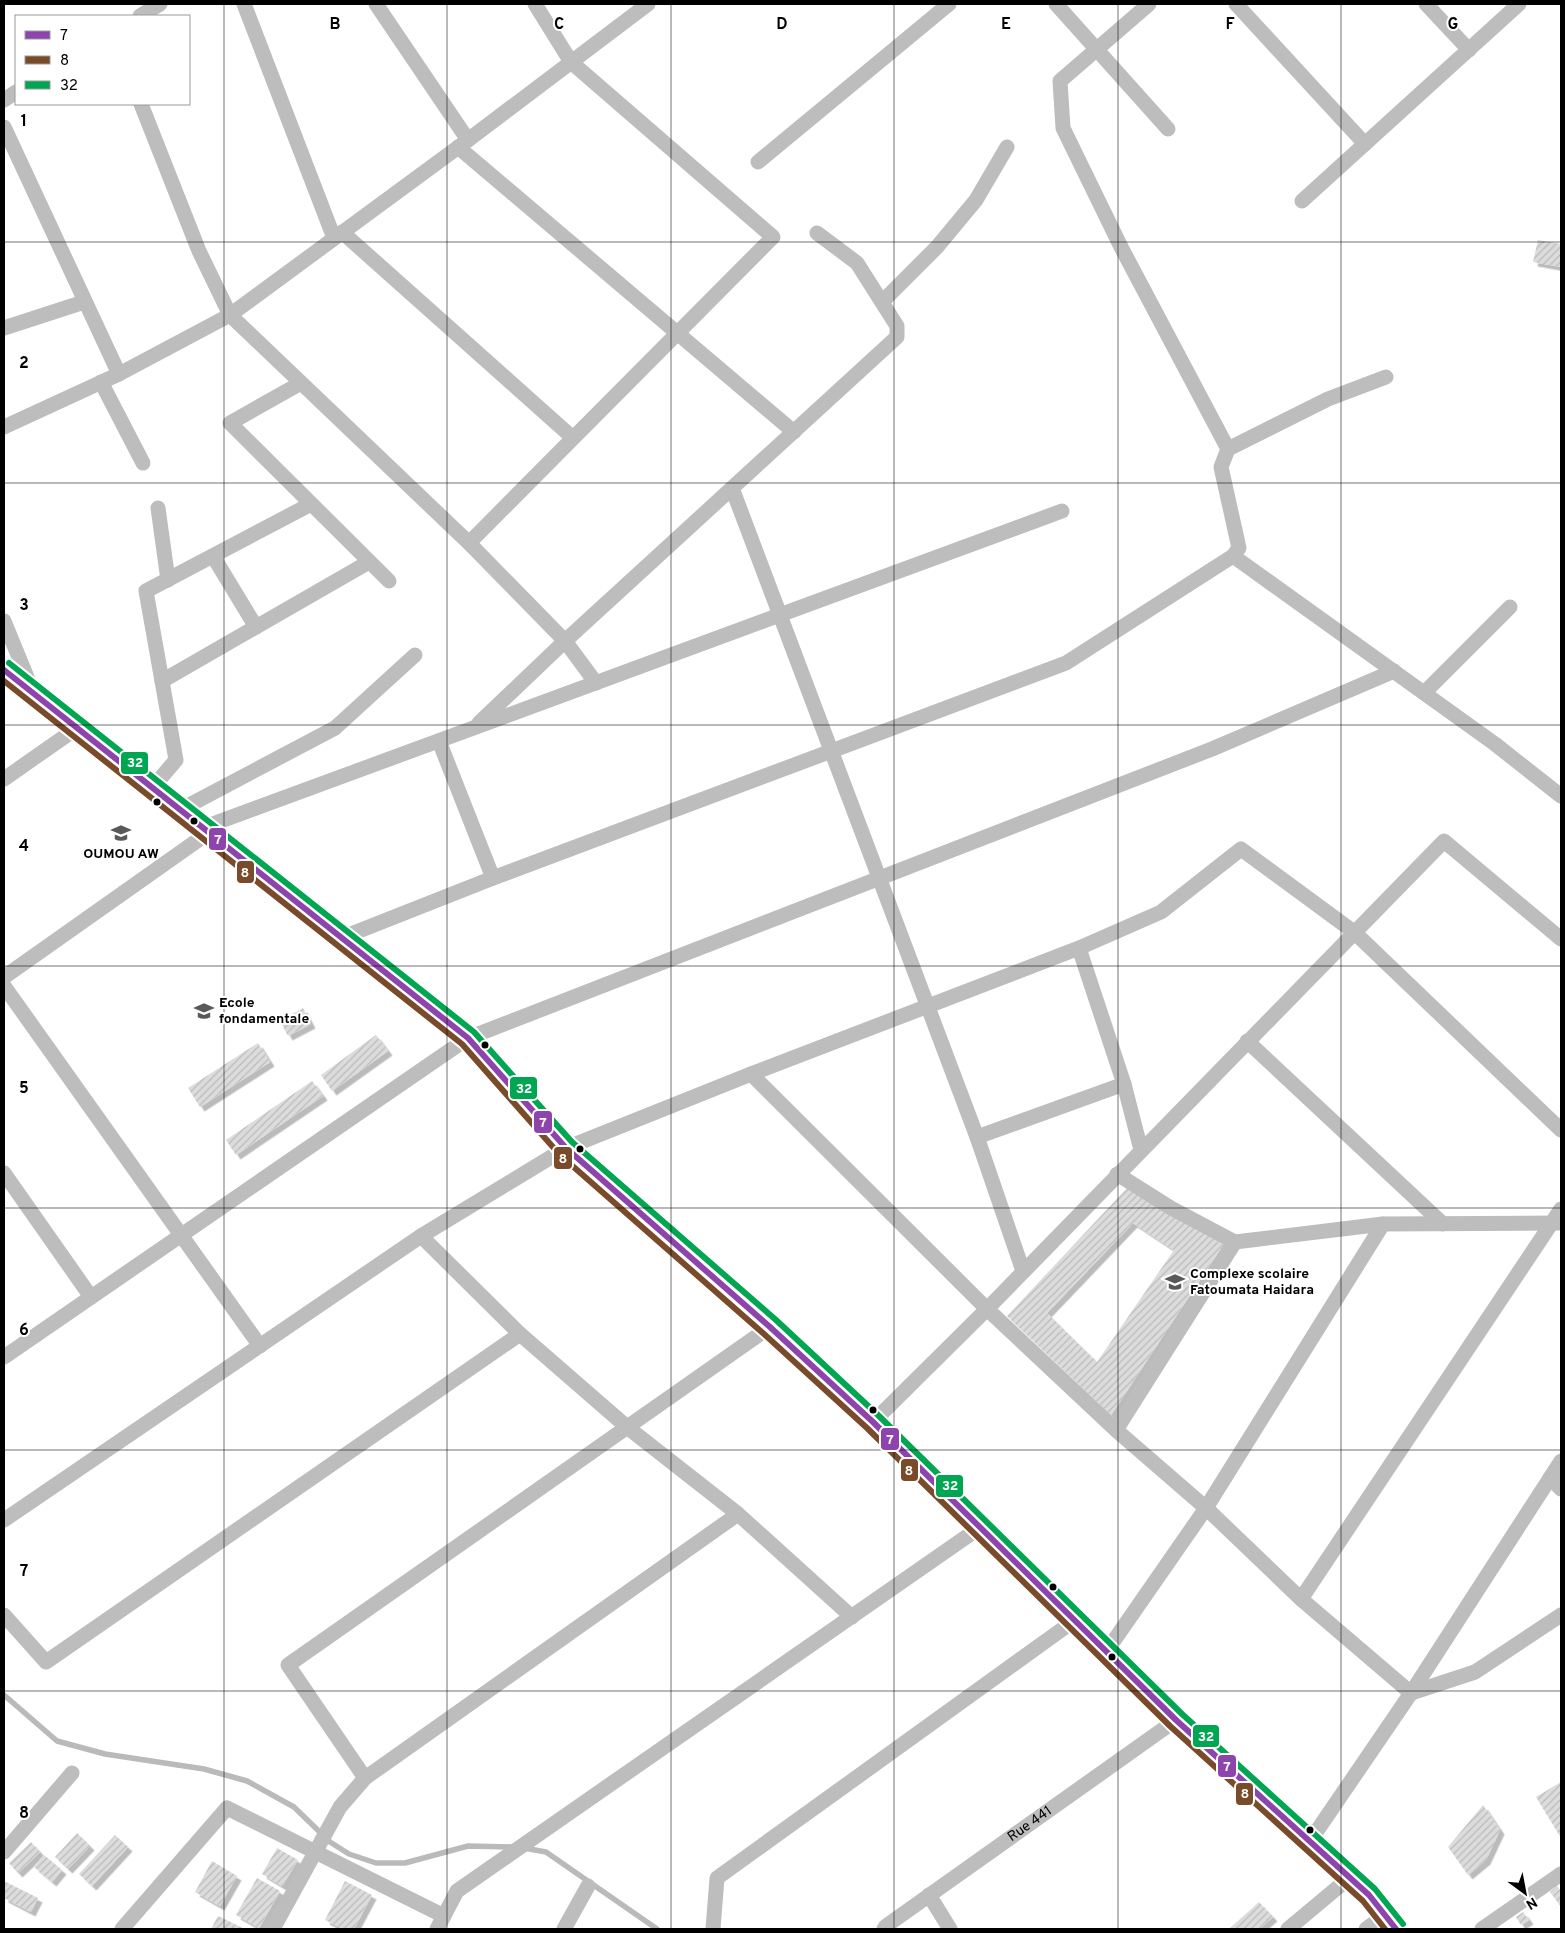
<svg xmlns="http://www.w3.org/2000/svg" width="1565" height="1933" viewBox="0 0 1565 1933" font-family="Overpass,sans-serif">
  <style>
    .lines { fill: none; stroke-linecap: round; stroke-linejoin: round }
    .stream { stroke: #bababa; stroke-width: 5.5 }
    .building { fill: url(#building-hatch); fill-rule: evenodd; filter: url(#shadow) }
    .street { stroke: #bdbdbd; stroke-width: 15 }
    .bus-1-casing { stroke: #fff; stroke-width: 10 }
    .bus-2-casing { stroke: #fff; stroke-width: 10 }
    .bus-3-casing { stroke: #fff; stroke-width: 10 }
    .bus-1 { stroke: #8e44ad; stroke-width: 6 }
    .bus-2 { stroke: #7a4b2a; stroke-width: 6 }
    .bus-3 { stroke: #00a651; stroke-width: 6 }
    .grid { fill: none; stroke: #000; stroke-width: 1; stroke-opacity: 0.55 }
    .bus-dot { fill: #000; stroke: #fff; stroke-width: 2 }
    .labels { text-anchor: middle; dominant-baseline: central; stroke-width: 4; stroke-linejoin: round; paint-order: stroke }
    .poi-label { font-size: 14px; font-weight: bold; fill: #000; stroke: #fff; text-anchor: start }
    .street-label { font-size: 14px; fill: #000; stroke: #fff }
    .grid-label { font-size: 16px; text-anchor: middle; font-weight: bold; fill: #000; stroke: #fff; stroke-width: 4; stroke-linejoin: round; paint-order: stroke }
    .line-badge { stroke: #fff; stroke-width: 2 }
    .badge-label { font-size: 14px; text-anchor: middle; font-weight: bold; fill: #fff }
  </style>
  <defs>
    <pattern id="building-hatch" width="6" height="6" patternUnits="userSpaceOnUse" patternTransform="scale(1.25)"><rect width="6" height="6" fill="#dcdcdc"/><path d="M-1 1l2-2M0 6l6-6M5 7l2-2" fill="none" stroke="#bbb"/></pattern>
    <filter id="shadow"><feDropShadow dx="4.5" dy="4.5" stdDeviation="0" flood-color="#0004"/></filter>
  </defs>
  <rect width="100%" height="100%" fill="#fff"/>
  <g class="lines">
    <g class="stream">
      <path d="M4,1695L57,1741L105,1754L204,1769L247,1781L294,1807L330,1842L349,1854L376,1863H405L468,1846L515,1847"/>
      <path d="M524,1848L546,1852L657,1929"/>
    </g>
  </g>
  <g class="building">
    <path d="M1538,240L1561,244V267L1533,262Z"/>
    <path d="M303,1008L311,1024L288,1036L280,1021Z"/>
    <path d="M376,1035L388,1051L332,1091L321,1075Z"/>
    <path d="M258,1043L270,1062L200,1107L188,1088Z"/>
    <path d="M312,1081L323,1096L236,1155L226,1140Z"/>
    <path d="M1127,1188L1225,1242L1111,1415L1007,1316ZM1133,1223L1174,1250L1097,1362L1047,1313Z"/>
    <path d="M1561,1782V1838L1536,1797Z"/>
    <path d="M1483,1805L1500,1830L1486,1860L1468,1875L1448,1847Z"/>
    <path d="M77,1833L90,1846L68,1869L55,1857Z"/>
    <path d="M115,1835L128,1847L92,1886L79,1874Z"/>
    <path d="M31,1842L40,1852L18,1873L9,1863Z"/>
    <path d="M277,1848L298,1860L282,1886L262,1874Z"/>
    <path d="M44,1855L62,1870L52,1882L34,1867Z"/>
    <path d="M212,1861L237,1876L220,1906L195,1892Z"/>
    <path d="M257,1878L280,1891L259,1928L236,1915Z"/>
    <path d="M4,1881L38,1898L31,1912L4,1898Z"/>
    <path d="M345,1881L372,1895L354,1929H343L325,1920Z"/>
    <path d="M1557,1886L1561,1891V1907L1550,1892Z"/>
    <path d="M1259,1902L1273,1917L1259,1929H1229Z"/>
    <path d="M1523,1912L1529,1920L1521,1925L1516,1917Z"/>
    <path d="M218,1916L245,1929H211Z"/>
  </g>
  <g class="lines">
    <g class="street">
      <path d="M244,4L334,238"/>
      <path d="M1056,4L1168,129"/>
      <path d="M1149,4L1060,81L1063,128L1121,247L1228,449"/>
      <path d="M1236,4L1365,144"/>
      <path d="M1426,4L1469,50"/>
      <path d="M140,16L160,4"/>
      <path d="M4,100L16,92"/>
      <path d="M141,104L199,251L230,315L469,543L565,641L596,683"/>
      <path d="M4,127L119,374"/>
      <path d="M468,140L648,4"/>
      <path d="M458,147L794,432"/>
      <path d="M758,162L949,4"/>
      <path d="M1302,201L1519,4"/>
      <path d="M342,232L573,438"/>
      <path d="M882,302L937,247L976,200L1007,147"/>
      <path d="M4,328L84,302"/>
      <path d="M101,382L143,463"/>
      <path d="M301,383L230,423L389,581"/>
      <path d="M4,427L119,374L230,315L468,140L376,4"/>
      <path d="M732,488L977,1137L1023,1271"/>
      <path d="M158,508L168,580"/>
      <path d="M469,543L773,237L571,62L535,4"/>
      <path d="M213,556L256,627"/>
      <path d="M1233,556L1495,744L1561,796"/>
      <path d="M4,621L34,694"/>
      <path d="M4,670L341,938L468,1038L566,1148L770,1327L873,1422L979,1528L1176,1720L1369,1895L1396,1929"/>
      <path d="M162,681L369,562"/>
      <path d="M1424,693L1510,607"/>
      <path d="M479,723L565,641L897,337V326L857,263L817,233"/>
      <path d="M439,741L493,878"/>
      <path d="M4,779L77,728"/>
      <path d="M152,788L176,760L146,591L311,504"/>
      <path d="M180,810L335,728L415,655"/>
      <path d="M202,828L1062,511"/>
      <path d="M341,938L493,878L1066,663L1233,556L1239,548L1221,467L1228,449L1328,399L1386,377"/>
      <path d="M1079,948L1124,1084L1141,1150"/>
      <path d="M4,977L208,833"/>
      <path d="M4,986L260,1346"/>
      <path d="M1247,1041L1443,1224"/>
      <path d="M751,1074L987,1309L1116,1430L1206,1508L1301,1599L1411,1693L1475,1672L1561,1615"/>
      <path d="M977,1137L1124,1084"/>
      <path d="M4,1173L91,1297"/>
      <path d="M1117,1174L1171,1208L1235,1242L1383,1224L1560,1223"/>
      <path d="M421,1236L520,1334L627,1427L738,1514L852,1617"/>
      <path d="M4,1357L468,1038L1212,749L1394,671"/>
      <path d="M873,1422L987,1309L1444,841L1561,939"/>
      <path d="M1116,1430L1235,1242"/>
      <path d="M1550,1478L1561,1489"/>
      <path d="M4,1520L421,1236L566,1148L751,1074L1079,948L1161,912L1241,849L1354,932L1561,1130"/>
      <path d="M1301,1599L1561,1209"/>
      <path d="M4,1615L46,1662L520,1334"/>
      <path d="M1106,1652L1206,1508L1383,1224"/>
      <path d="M365,1778L288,1665L770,1327"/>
      <path d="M1310,1841L1411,1693L1561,1461"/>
      <path d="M4,1852L72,1773"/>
      <path d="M929,1895L950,1929"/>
      <path d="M122,1929L227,1808L444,1916"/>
      <path d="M273,1929L340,1807L365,1778L738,1514"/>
      <path d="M437,1929L457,1891L979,1528"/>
      <path d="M564,1929L588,1886"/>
      <path d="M713,1929L717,1878L1075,1620"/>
      <path id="s1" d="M884,1929L886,1926L1176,1720"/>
      <path d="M1288,1929L1349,1878"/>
      <path d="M1366,1929L1385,1915"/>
      <path d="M1482,1929L1561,1874"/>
    </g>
    <defs>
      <path id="bus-1" d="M4,670L468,1038L566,1148L770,1327L873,1422L1176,1720L1369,1895L1396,1929"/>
      <path id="bus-2" d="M4,681L462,1044L560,1155L764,1334L867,1428L1170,1726L1363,1901L1385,1929"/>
      <path id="bus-3" d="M9,663L474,1032L572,1142L776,1320L879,1416L1182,1714L1375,1889L1403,1924"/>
    </defs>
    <use href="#bus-1" class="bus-1-casing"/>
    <use href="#bus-2" class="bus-2-casing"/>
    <use href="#bus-3" class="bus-3-casing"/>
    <use href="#bus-1" class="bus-1"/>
    <use href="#bus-2" class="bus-2"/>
    <use href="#bus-3" class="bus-3"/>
  </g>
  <path class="grid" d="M224,4V1929M447,4V1929M671,4V1929M894,4V1929M1118,4V1929M1341,4V1929M4,242H1561M4,483H1561M4,725H1561M4,966H1561M4,1208H1561M4,1450H1561M4,1691H1561"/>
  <defs>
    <symbol id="school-bare" viewBox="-9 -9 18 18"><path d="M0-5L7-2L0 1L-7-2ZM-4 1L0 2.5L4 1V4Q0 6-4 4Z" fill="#595959" stroke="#fff" stroke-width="2.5" paint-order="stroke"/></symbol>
  </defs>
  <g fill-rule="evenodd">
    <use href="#school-bare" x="107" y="819" width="28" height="28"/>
    <use href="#school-bare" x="190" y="997" width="28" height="28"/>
    <use href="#school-bare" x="1161" y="1268" width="28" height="28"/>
  </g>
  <g class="bus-dot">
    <circle cx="157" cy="802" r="4.5"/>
    <circle cx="194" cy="821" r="4.5"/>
    <circle cx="485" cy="1045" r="4.5"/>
    <circle cx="580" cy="1149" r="4.5"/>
    <circle cx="873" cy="1410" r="4.5"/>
    <circle cx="1053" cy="1587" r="4.5"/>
    <circle cx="1112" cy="1657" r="4.5"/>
    <circle cx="1310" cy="1830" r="4.5"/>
  </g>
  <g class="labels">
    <g class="poi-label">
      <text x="121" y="854" text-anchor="middle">OUMOU AW</text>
      <text x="219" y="1003">Ecole<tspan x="219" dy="16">fondamentale</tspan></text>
      <text x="1190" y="1274">Complexe scolaire<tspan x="1190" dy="16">Fatoumata Haidara</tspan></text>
    </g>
    <g class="street-label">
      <text stroke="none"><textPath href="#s1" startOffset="180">Rue 441</textPath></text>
    </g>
  </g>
  <g class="grid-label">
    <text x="335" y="29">B</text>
    <text x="559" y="29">C</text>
    <text x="782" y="29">D</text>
    <text x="1006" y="29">E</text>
    <text x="1230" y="29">F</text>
    <text x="1453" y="29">G</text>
    <text x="24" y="126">1</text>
    <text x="24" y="368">2</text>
    <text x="24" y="610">3</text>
    <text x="24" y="851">4</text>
    <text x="24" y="1093">5</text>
    <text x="24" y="1335">6</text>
    <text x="24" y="1576">7</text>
    <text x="24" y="1818">8</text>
  </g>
  <g class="line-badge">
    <rect x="120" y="751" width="29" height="24" rx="5" fill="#00a651"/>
    <rect x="208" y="827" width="19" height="24" rx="5" fill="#8e44ad"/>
    <rect x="236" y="860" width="19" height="24" rx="5" fill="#7a4b2a"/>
    <rect x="509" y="1076" width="29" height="24" rx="5" fill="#00a651"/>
    <rect x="533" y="1110" width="20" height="24" rx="5" fill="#8e44ad"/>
    <rect x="553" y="1146" width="20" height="24" rx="5" fill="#7a4b2a"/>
    <rect x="880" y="1427" width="20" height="24" rx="5" fill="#8e44ad"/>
    <rect x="900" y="1458" width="19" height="24" rx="5" fill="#7a4b2a"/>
    <rect x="935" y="1474" width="29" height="24" rx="5" fill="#00a651"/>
    <rect x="1192" y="1724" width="28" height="24" rx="5" fill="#00a651"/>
    <rect x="1217" y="1754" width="20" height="24" rx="5" fill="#8e44ad"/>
    <rect x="1235" y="1782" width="19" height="24" rx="5" fill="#7a4b2a"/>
  </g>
  <g class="badge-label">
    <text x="135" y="767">32</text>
    <text x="218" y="844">7</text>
    <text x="245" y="877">8</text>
    <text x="524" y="1093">32</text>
    <text x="543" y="1127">7</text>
    <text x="563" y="1163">8</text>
    <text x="890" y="1444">7</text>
    <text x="909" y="1475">8</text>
    <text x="950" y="1490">32</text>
    <text x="1206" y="1741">32</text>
    <text x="1227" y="1771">7</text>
    <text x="1245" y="1798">8</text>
  </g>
  <rect width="1565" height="1933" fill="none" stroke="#000000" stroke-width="10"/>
  <rect x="15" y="15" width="175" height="90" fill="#ffffff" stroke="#999999"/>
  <rect x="25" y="31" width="25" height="8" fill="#8e44ad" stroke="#999999"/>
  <text x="60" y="40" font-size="15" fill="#000000">7</text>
  <rect x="25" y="56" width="25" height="8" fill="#7a4b2a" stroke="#999999"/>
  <text x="60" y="65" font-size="15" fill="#000000">8</text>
  <rect x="25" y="81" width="25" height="8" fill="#00a651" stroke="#999999"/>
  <text x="60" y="90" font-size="15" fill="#000000">32</text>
  <g transform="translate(1525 1893) rotate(148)" stroke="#ffffff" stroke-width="4" paint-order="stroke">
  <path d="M0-4L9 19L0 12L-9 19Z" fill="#000000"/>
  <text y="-8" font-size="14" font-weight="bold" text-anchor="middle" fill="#000000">N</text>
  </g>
</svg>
